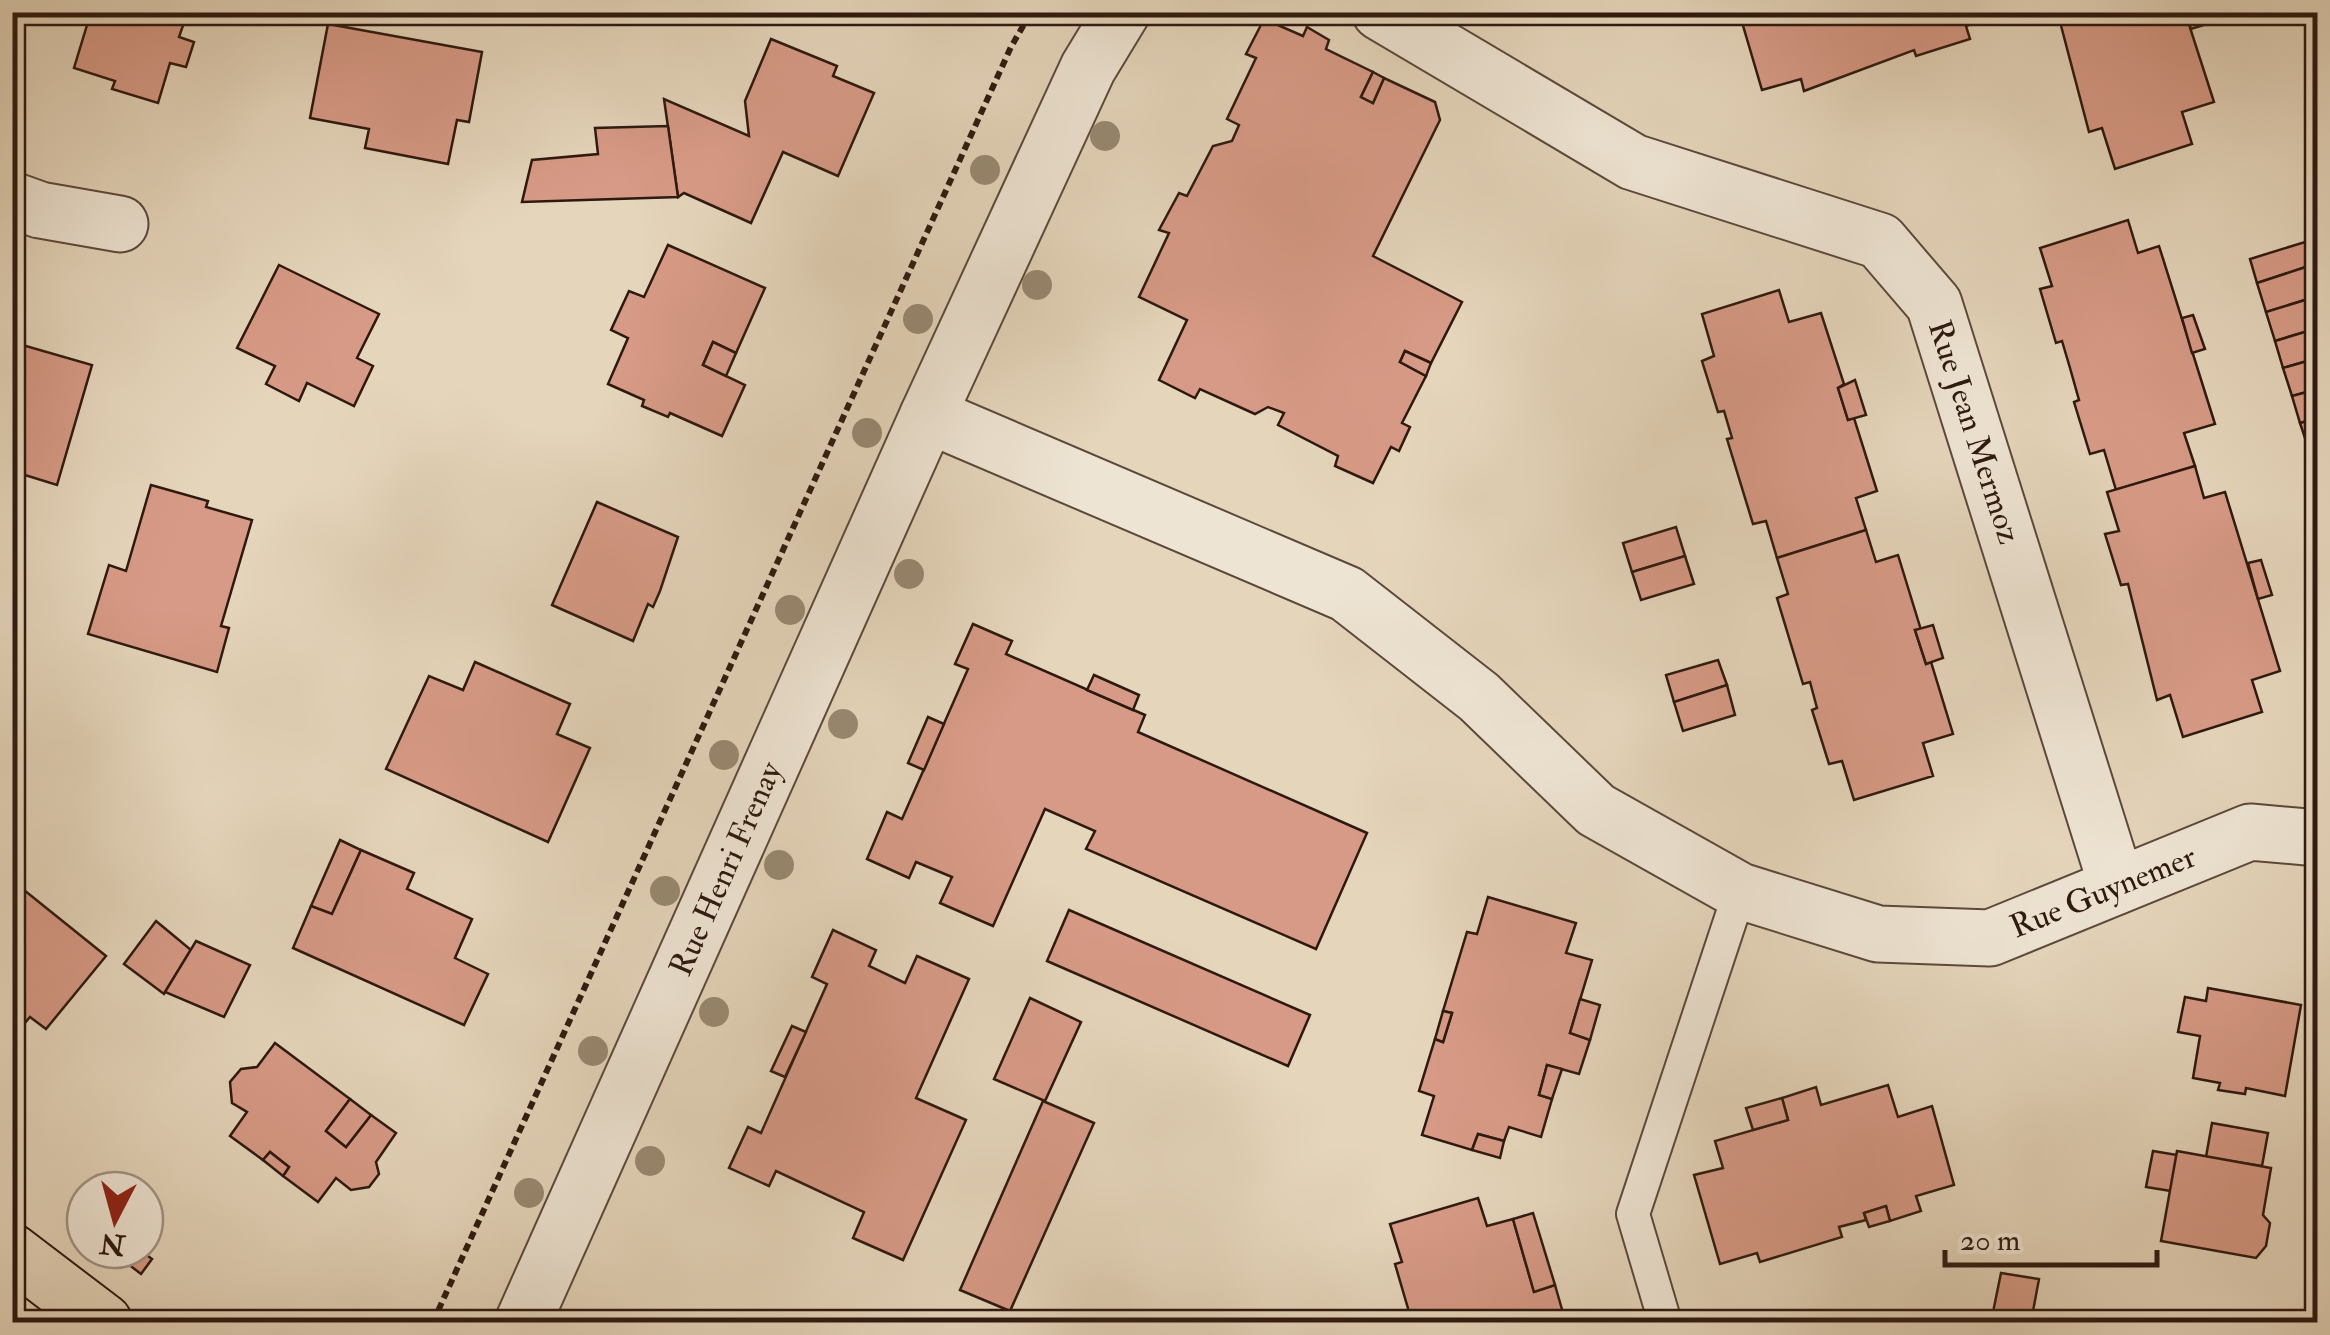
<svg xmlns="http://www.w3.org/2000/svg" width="2330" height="1335" viewBox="0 0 2330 1335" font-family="'IM FELL Double Pica',serif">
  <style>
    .building { fill: #d79a86; stroke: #2e1910; stroke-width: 2.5 }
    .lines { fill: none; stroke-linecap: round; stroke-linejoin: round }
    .lane-casing { stroke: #5c483b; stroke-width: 36 }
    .street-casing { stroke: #5c483b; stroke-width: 59 }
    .primary-casing { stroke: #2e1910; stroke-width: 59 }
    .path { stroke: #2e1910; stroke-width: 6; stroke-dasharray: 8 5; stroke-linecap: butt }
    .lane { stroke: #eee4d3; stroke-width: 32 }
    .street { stroke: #eee4d3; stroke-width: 55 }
    .primary { stroke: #e5d5bb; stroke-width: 55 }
    .tree { fill: #988971 }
    .labels { text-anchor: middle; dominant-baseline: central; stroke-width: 8; stroke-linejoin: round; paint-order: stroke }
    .street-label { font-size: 32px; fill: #2e1910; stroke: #eee4d3 }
  </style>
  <rect width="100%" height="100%" fill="#e5d5bb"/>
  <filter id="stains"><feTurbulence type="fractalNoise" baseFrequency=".002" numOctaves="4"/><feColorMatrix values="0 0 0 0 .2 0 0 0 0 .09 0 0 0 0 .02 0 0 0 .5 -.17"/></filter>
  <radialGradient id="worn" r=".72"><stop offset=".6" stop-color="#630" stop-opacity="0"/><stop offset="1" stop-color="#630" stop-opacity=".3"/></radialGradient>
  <g class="building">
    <path d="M91,12L187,14L179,37L194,42L186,67L170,63L158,103L112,89L115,81L74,68Z"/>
    <path d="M1739,12H2007L1966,26L1970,39L1916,56L1914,50L1804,91L1801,79L1762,90Z"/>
    <path d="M2051,12H2185L2214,102L2182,112L2192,144L2115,169L2102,128L2089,132L2059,18L2053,20Z"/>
    <path d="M2185,12H2200L2204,25L2191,29Z"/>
    <path d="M1264,19L1303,36L1307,27L1329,40L1326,49L1373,72L1361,97L1373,103L1384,78L1435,102L1440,120L1373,256L1462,302L1431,363L1405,351L1400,362L1426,376L1402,423L1410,427L1399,451L1391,447L1373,483L1335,466L1338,456L1278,425L1284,413L1268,407L1255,414L1200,389L1195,398L1159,380L1187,320L1139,297L1169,233L1159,230L1179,193L1187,196L1213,146L1232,141L1239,125L1227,119L1256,58L1246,54Z"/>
    <path d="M328,24L482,52L469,122L457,120L448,164L365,148L369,129L310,118Z"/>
    <path d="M771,39L837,66L833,76L874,93L838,176L783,152L751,223L684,193L678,197L664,99L749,136L745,101Z"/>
    <path d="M1373,72L1384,78L1373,103L1361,97Z"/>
    <path d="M668,126L678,197L522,202L532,160L598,154L595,128Z"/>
    <path d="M2128,220L2138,253L2159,246L2215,424L2184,433L2195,466L2116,490L2104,450L2090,454L2074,402L2079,400L2070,368L2062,341L2056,343L2040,289L2052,286L2040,248Z"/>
    <path d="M2305,242L2312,265L2257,283L2250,259Z"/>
    <path d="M668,245L765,288L736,353L713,342L703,365L745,385L722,436L670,413L668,417L642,406L644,400L608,384L628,338L611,330L629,291L644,297Z"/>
    <path d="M279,265L379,314L357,358L373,366L354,406L307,383L299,401L266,384L275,366L237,348Z"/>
    <path d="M2312,265L2318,296L2266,312L2257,283Z"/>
    <path d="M1779,290L1789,322L1821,313L1844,384L1838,388L1848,420L1854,418L1877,491L1856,498L1866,530L1777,558L1766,521L1753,524L1727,439L1732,438L1724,411L1718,412L1702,361L1714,356L1702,314Z"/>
    <path d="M2318,296V328L2275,341L2266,312Z"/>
    <path d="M2193,315L2205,349L2192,353L2182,318Z"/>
    <path d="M2318,328V358L2283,368L2275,341Z"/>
    <path d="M12,342L92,365L57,485L12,471Z"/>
    <path d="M713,342L736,353L726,376L703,365Z"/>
    <path d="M1405,351L1431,363L1426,376L1400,362Z"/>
    <path d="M2318,358V389L2292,396L2283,368Z"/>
    <path d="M1855,380L1866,415L1848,420L1838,388Z"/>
    <path d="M2318,389V418L2300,423L2292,396Z"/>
    <path d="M2318,418V451L2310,453L2300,423Z"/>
    <path d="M2195,466L2204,498L2225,492L2280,671L2252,680L2262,712L2183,737L2170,695L2157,700L2128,584L2121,585L2105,534L2119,531L2107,492Z"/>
    <path d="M151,485L208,501L206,507L252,520L221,626L229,628L217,672L88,634L109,565L126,571Z"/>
    <path d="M597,502L678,537L660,591L653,607L648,604L633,641L552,605Z"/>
    <path d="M1676,527L1685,556L1632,572L1623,543Z"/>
    <path d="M1866,530L1876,562L1898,555L1921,630H1915L1926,664L1931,662L1953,734L1923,743L1933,776L1854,800L1842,761L1829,764L1812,710L1817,708L1810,682L1803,684L1777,598L1788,594L1777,558Z"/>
    <path d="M1685,556L1694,584L1641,600L1632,572Z"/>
    <path d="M2261,560L2272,595L2258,599L2248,563Z"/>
    <path d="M973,624L1012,641L1006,654L1145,715L1138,732L1367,833L1316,949L1086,849L1095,831L1045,809L993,926L940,903L952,877L916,862L909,878L867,859L887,812L902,819L968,669L955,664Z"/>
    <path d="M1933,625L1943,658L1926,664L1915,630Z"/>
    <path d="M1718,660L1727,685L1674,702L1666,675Z"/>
    <path d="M475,662L570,704L557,734L590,748L548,842L386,769L429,676L463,690Z"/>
    <path d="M1094,675L1139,695L1133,710L1087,690Z"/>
    <path d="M1727,685L1735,715L1683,731L1674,702Z"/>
    <path d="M928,717L944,724L924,770L908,763Z"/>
    <path d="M340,840L361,850L332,914L311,906Z"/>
    <path d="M361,850L414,873L407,889L472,919L455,958L488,974L464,1025L293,948L311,906L332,914Z"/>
    <path d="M14,882L106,956L46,1029L30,1017L12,1038Z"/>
    <path d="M1488,897L1576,923L1566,953L1592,960L1570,1033L1590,1040L1579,1074L1547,1065L1539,1095L1552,1099L1541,1137L1509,1127L1504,1141L1478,1134L1472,1150L1422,1135L1434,1096L1419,1091L1435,1039L1443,1042L1452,1013L1443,1011L1467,932L1477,934Z"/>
    <path d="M1069,910L1310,1015L1288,1066L1047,961Z"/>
    <path d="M156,921L191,950L164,994L124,964Z"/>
    <path d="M833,930L876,950L869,966L905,983L917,956L969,979L916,1098L966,1120L903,1260L853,1238L864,1212L776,1171L769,1186L729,1168L748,1127L761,1133L827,984L812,977Z"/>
    <path d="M196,941L250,965L224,1017L165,992Z"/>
    <path d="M2208,988L2301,1005L2285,1096L2246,1088L2245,1094L2218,1090L2220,1083L2193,1078L2200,1036L2178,1032L2185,997L2206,1001Z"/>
    <path d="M1030,998L1081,1022L1045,1101L994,1079Z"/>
    <path d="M1580,999L1600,1005L1590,1040L1570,1033Z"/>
    <path d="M1443,1011L1452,1013L1443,1042L1435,1039Z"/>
    <path d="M792,1026L806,1032L785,1077L771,1071Z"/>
    <path d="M275,1043L350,1099L326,1131L346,1147L371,1115L396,1133L376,1162L379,1174L369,1187L351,1190L336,1178L318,1202L283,1176L289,1167L270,1152L263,1160L230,1136L247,1112L232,1103L230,1082L241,1069L257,1067Z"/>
    <path d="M1547,1065L1562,1069L1552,1099L1539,1095Z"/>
    <path d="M1888,1085L1898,1117L1932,1106L1954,1185L1916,1196L1921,1211L1890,1221L1886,1206L1864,1213L1866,1220L1839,1227L1842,1237L1760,1262L1757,1253L1720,1264L1694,1175L1723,1168L1715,1141L1788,1120L1782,1098L1816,1087L1821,1105Z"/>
    <path d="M1782,1098L1788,1120L1753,1130L1746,1108Z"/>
    <path d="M350,1099L371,1115L346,1147L326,1131Z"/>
    <path d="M1043,1101L1094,1123L1010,1311L960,1290Z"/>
    <path d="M2212,1123L2268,1133L2262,1166L2206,1157Z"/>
    <path d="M1478,1134L1504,1141L1500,1158L1472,1150Z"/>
    <path d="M2153,1151L2177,1155L2171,1191L2146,1187Z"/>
    <path d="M2177,1151L2271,1168L2263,1215L2270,1223L2266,1246L2256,1258L2161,1241Z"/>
    <path d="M270,1152L289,1167L283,1176L263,1160Z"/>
    <path d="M1478,1198L1487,1226L1513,1219L1534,1292L1555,1285L1565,1320L1412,1322L1395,1264L1402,1262L1390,1224Z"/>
    <path d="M1886,1206L1890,1221L1869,1227L1864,1213Z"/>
    <path d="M1533,1213L1555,1285L1534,1292L1513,1219Z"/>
    <path d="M110,1250H140L152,1259L141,1274Z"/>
    <path d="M2001,1273L2039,1279L2031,1322H1991Z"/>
  </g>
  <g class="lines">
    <defs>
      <path id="lane" d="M1665,1322L1633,1214L1740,891"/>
      <g id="street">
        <path d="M1380,12L1633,162L1880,241L1934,304L2117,886"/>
        <path d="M12,200L40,210L120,224"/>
        <path d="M928,415L1347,594L1479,697L1596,810L1740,891L1878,934L1990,938L2250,832L2318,838"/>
        <path d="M523,1322L928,415L1088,68L1122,12"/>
      </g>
      <path id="primary" d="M12,1252L104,1322"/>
    </defs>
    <use href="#lane" class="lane-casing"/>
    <use href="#street" class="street-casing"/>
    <use href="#primary" class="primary-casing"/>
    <path class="path" d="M433,1322L1011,47L1031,12"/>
    <use href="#lane" class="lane"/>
    <use href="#street" class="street"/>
    <use href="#primary" class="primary"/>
  </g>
  <g class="tree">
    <circle cx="1105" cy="136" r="15"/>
    <circle cx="985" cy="170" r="15"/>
    <circle cx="1037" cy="285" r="15"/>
    <circle cx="918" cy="319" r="15"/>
    <circle cx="867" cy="433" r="15"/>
    <circle cx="909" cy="574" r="15"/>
    <circle cx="790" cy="610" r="15"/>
    <circle cx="843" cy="724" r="15"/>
    <circle cx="724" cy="755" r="15"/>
    <circle cx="779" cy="865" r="15"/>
    <circle cx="665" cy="891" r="15"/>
    <circle cx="714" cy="1012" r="15"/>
    <circle cx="593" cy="1051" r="15"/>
    <circle cx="650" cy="1161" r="15"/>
    <circle cx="529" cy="1193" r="15"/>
  </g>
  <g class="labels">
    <g class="street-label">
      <text transform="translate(1974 432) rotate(72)">Rue Jean Mermoz</text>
      <text transform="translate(726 869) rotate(-66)">Rue Henri Frenay</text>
      <text transform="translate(2103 892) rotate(-22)">Rue Guynemer</text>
    </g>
  </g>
  <rect width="2330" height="1335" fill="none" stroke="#e5d5bb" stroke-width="50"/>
  <rect x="15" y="15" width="2300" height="1305" fill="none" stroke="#2e1910" stroke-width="5"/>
  <rect x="25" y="25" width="2280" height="1285" fill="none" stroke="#2e1910" stroke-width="2.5"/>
  <g transform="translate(115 1220) rotate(186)"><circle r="48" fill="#eee4d3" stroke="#a19385" stroke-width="2.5"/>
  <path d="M0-8L18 38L0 25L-18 38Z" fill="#8f2418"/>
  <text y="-15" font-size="28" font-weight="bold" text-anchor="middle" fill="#2e1910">N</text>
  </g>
  <path d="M1945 1250v15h212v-15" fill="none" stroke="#2e1910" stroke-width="5"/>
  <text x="1960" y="1250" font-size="30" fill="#2e1910" stroke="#eee4d3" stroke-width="8" paint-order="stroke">20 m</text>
  <rect width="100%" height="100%" filter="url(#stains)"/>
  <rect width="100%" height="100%" fill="url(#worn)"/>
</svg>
